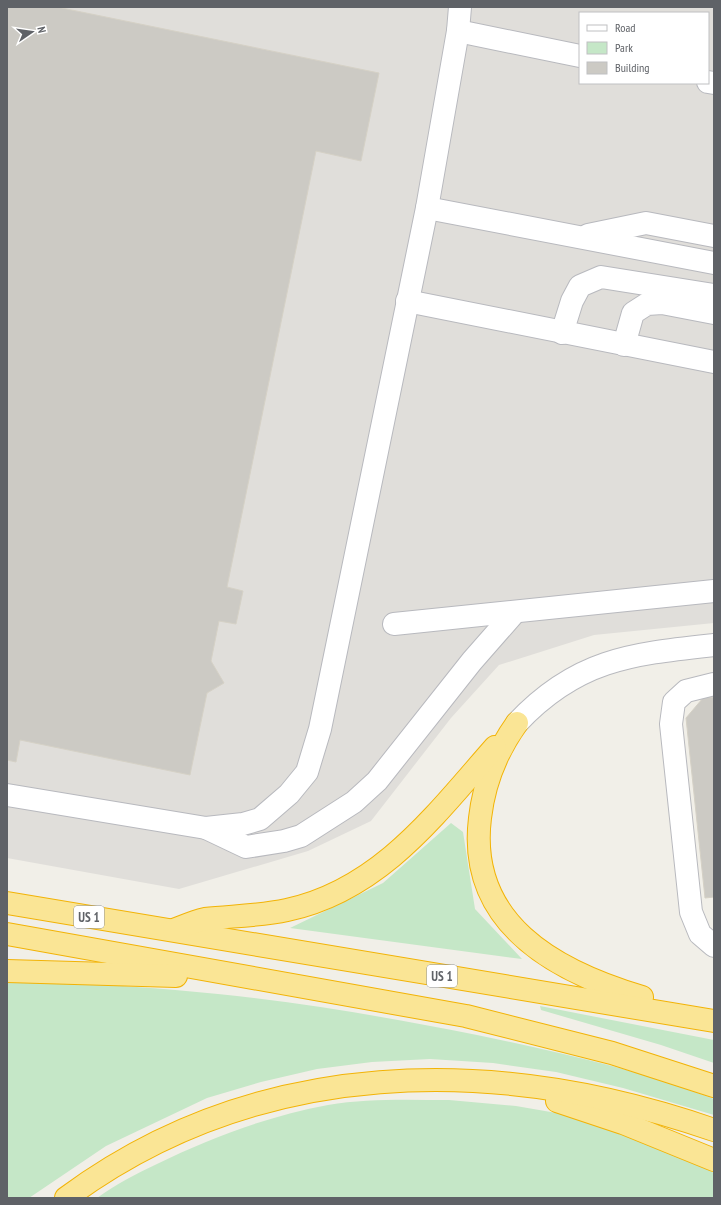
<svg xmlns="http://www.w3.org/2000/svg" width="721" height="1205" viewBox="0 0 721 1205" font-family="'PT Sans Narrow',sans-serif">
  <style>
    .industrial { fill: #e0deda; fill-rule: evenodd }
    .green { fill: #c5e7c7 }
    .building { fill: #cccac4; stroke: #d5d1c6 }
    .lines { fill: none; stroke-linecap: round; stroke-linejoin: round }
    .minor-casing { stroke: #b8b9be; stroke-width: 24 }
    .highway-casing { stroke: #f2b306; stroke-width: 24 }
    .minor { stroke: #fff; stroke-width: 22 }
    .highway { stroke: #fae595; stroke-width: 22 }
    .labels { text-anchor: middle; dominant-baseline: central; stroke-width: 3.5; stroke-linejoin: round; paint-order: stroke }
    .shield { fill: #fff; stroke: #8f9195; stroke-width: 1 }
    .shield-label { font-size: 13px; font-weight: bold; fill: #5f6267 }
  </style>
  <rect width="100%" height="100%" fill="#f1efe8"/>
  <path class="industrial" d="M7,7H714V623L594,635L499,665L451,718L371,821L308,851L179,889L7,858ZM580,13H708V83H580Z"/>
  <g class="green">
    <path d="M451,823L463,832L475,909L522,959L290,928L383,883Z"/>
    <path d="M48,981C105,985 161,988 218,994C305,1003 392,1018 477,1035C558,1052 637,1069 714,1099V1115L623,1088L556,1072L493,1063L430,1059L372,1062L317,1069L261,1082L207,1098L106,1146L29,1198H7V983Z"/>
    <path d="M540,1006L714,1040V1063L661,1045L541,1010Z"/>
    <path d="M449,1100L516,1106L568,1115L688,1158L714,1173V1198H97C116,1184 136,1174 157,1164C212,1137 269,1116 328,1105C368,1098 410,1100 449,1100Z"/>
  </g>
  <g class="building">
    <path d="M7,7H57L379,73L361,161L316,151L227,587L243,591L236,624L219,621L211,661L224,683L207,693L190,775L20,740L16,762L7,760Z"/>
    <path d="M714,697V897L705,898L686,718L703,698Z"/>
  </g>
  <g class="lines">
    <defs>
      <g id="minor">
        <path d="M458,31L580,56"/>
        <path d="M708,82L714,83"/>
        <path d="M427,208L714,263"/>
        <path d="M588,235L646,223L714,236"/>
        <path d="M407,301L714,362"/>
        <path d="M562,333L572,301L580,286L601,277L714,295"/>
        <path d="M624,345L633,313L647,304L662,303L714,313"/>
        <path d="M394,624L714,591"/>
        <path d="M714,684L686,691L674,702L671,724L691,912L700,934L714,946"/>
        <path d="M517,723C577,659 632,654 714,645"/>
        <path d="M7,795L206,828L243,824L260,819L289,794L307,772L320,729L427,208L458,31L460,7"/>
        <path d="M206,828L246,847L284,841L301,836L354,802L377,781L472,661L515,612"/>
      </g>
      <g id="highway">
        <path d="M517,723C497,751 484,783 480,818C467,923 554,971 642,997"/>
        <path d="M7,903L714,1021"/>
        <path d="M174,930C184,926 195,921 205,919C232,916 260,916 287,910C380,890 435,815 495,747"/>
        <path d="M7,934L466,1016L612,1053L714,1086"/>
        <path d="M7,971L176,976"/>
        <path d="M557,1101L623,1123L714,1160"/>
        <path d="M66,1198C258,1056 495,1054 714,1130"/>
      </g>
    </defs>
    <use href="#minor" class="minor-casing"/>
    <use href="#highway" class="highway-casing"/>
    <use href="#minor" class="minor"/>
    <use href="#highway" class="highway"/>
  </g>
  <g class="labels">
    <g class="shield">
      <rect x="74" y="906" width="30" height="22" rx="3"/>
      <rect x="427" y="965" width="30" height="22" rx="3"/>
    </g>
    <g class="shield-label">
      <text x="89" y="917">US 1</text>
      <text x="442" y="976">US 1</text>
    </g>
  </g>
  <rect width="721" height="1205" fill="none" stroke="#5f6267" stroke-width="16"/>
  <rect x="579" y="12" width="130" height="72" fill="#ffffff" stroke="#bfc0c2"/>
  <rect x="587" y="25" width="20" height="6" fill="#ffffff" stroke="#bfc0c2"/>
  <text x="615" y="32" font-size="12" fill="#5f6267">Road</text>
  <rect x="587" y="42" width="20" height="12" fill="#c5e7c7" stroke="#bfc0c2"/>
  <text x="615" y="52" font-size="12" fill="#5f6267">Park</text>
  <rect x="587" y="62" width="20" height="12" fill="#cccac4" stroke="#bfc0c2"/>
  <text x="615" y="72" font-size="12" fill="#5f6267">Building</text>
  <g transform="translate(32 32) rotate(77)" stroke="#ffffff" stroke-width="3" paint-order="stroke">
  <path d="M0-3L7 15L0 10L-7 15Z" fill="#5f6267"/>
  <text y="-6" font-size="11" font-weight="bold" text-anchor="middle" fill="#5f6267">N</text>
  </g>
</svg>
